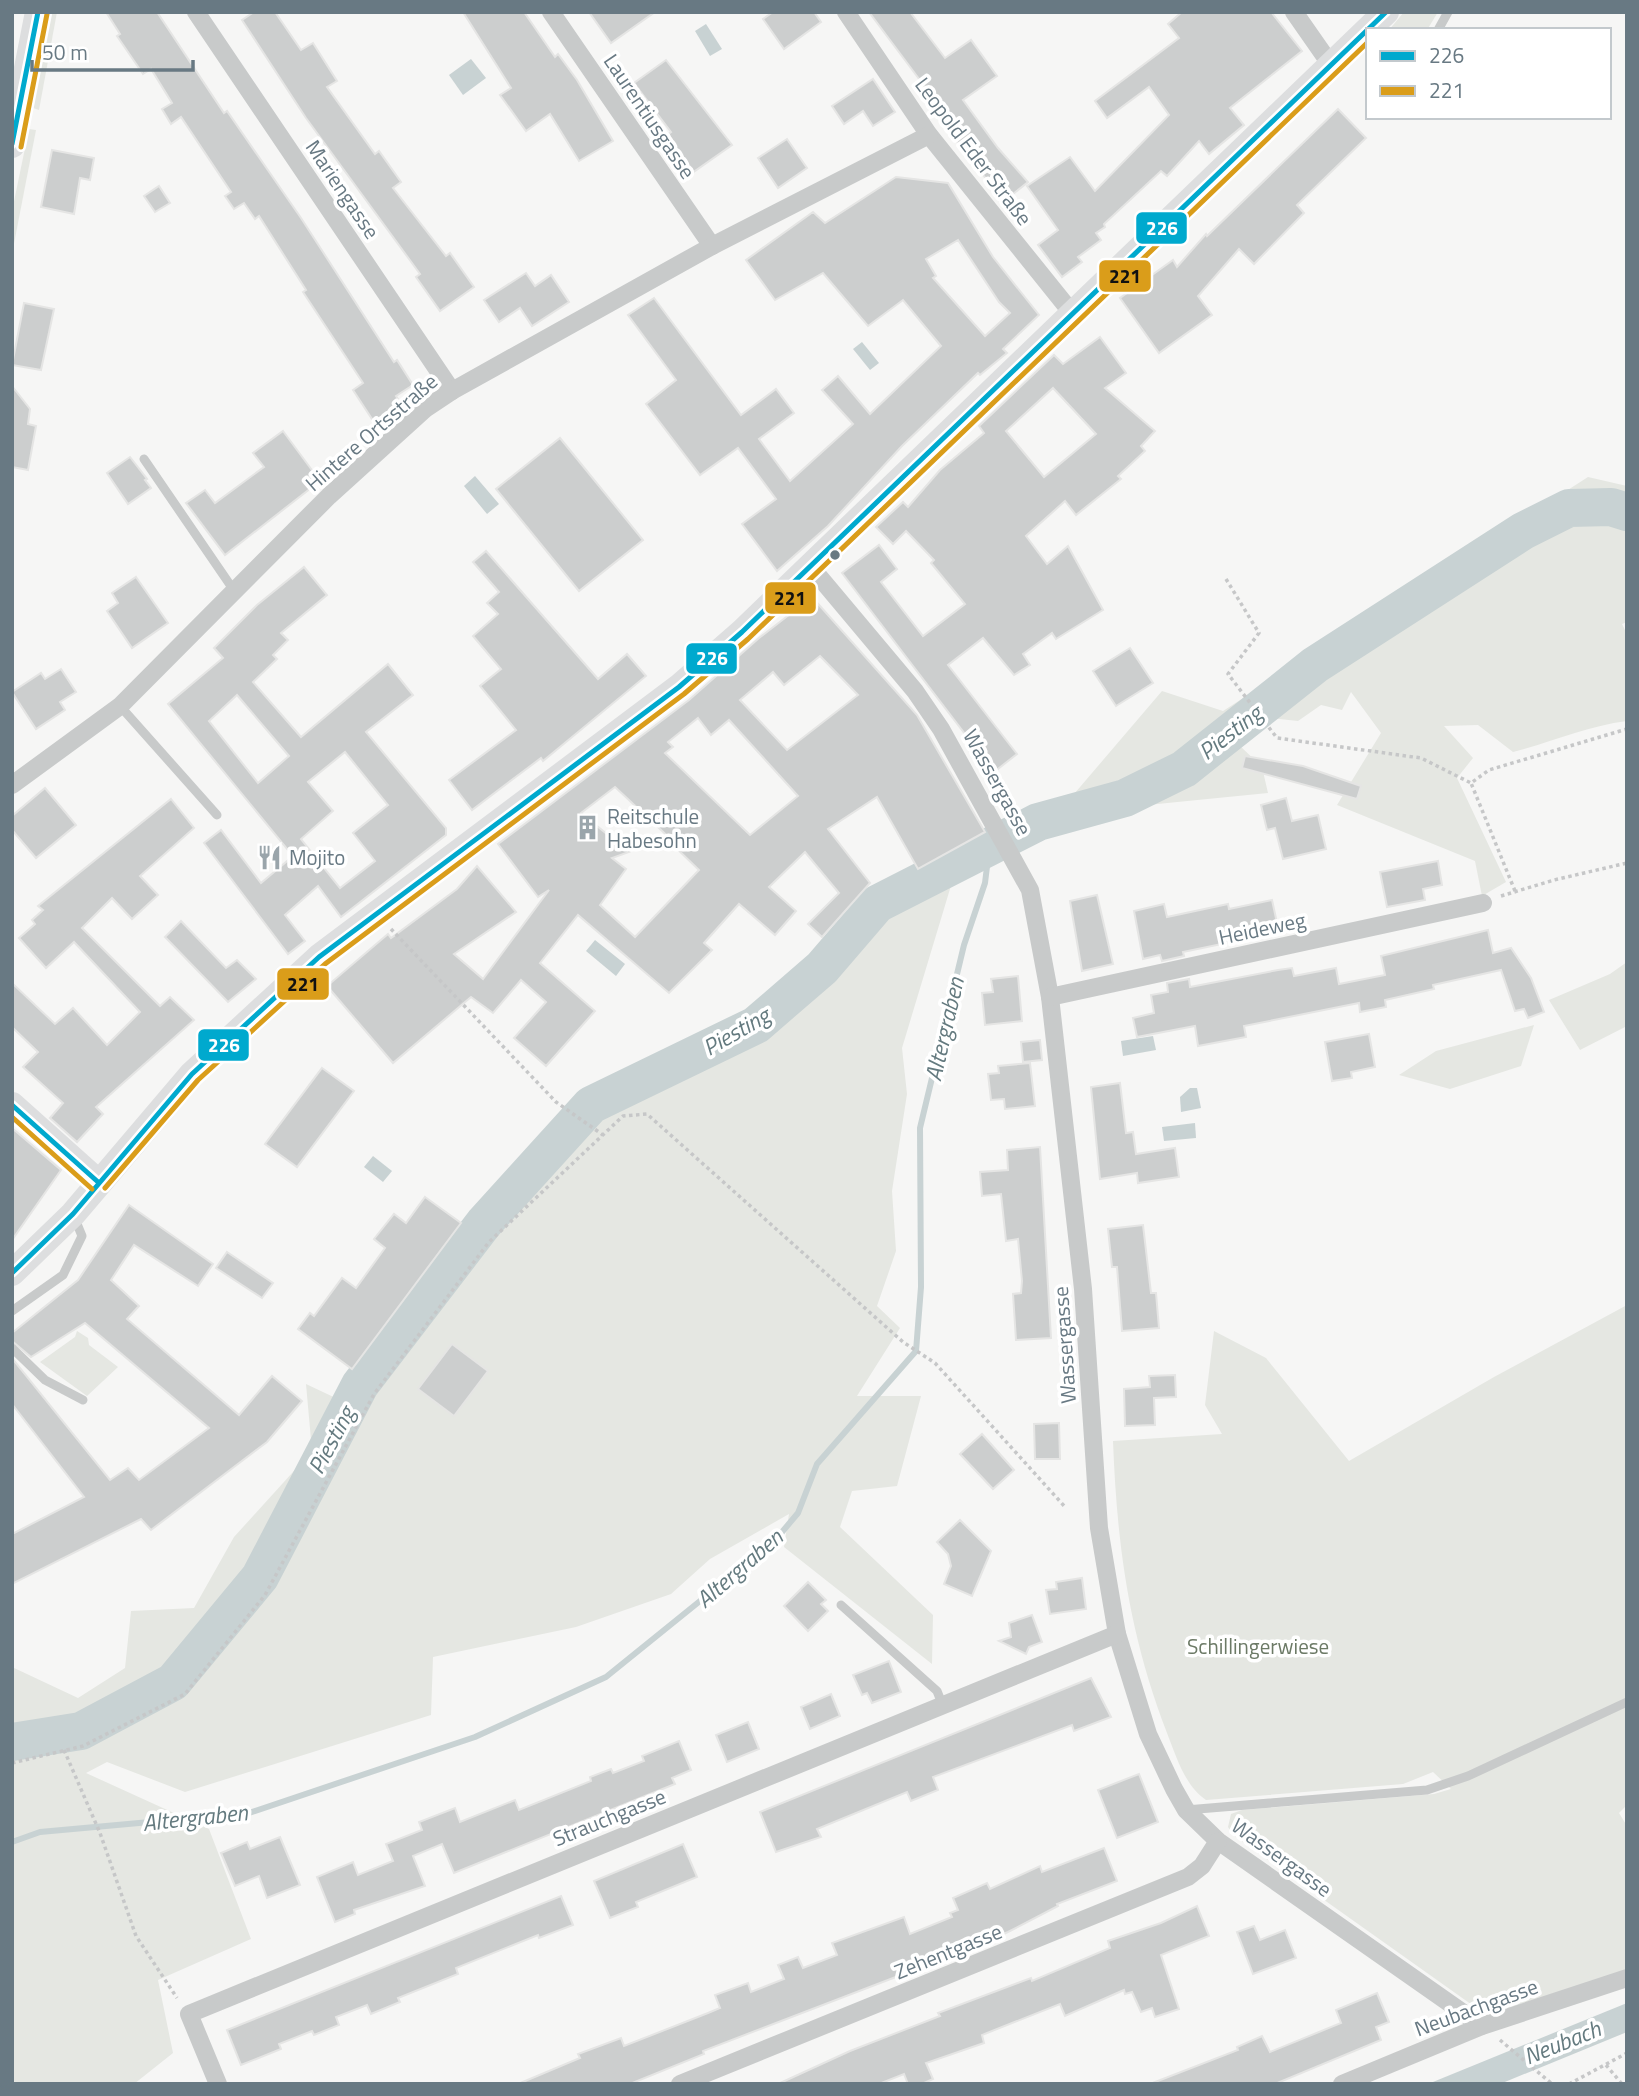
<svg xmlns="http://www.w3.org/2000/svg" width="1639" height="2096" viewBox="0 0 1639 2096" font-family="'Titillium Web',sans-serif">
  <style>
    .green { fill: #e5e7e2 }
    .water { fill: #c8d2d3 }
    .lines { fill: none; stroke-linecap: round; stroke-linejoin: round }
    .stream { stroke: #c8d2d3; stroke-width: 6 }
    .river { stroke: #c8d2d3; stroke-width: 38 }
    .building { fill: #cccece; stroke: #e5e5e4; stroke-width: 2; fill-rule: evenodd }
    .path { stroke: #c6c7c8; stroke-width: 3.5; stroke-dasharray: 3.5 3.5; stroke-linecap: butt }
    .lane { stroke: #c8caca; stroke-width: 9 }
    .street { stroke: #c8caca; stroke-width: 18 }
    .secondary { stroke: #dddedf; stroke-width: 26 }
    .bus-1-casing { stroke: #fff; stroke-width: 10 }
    .bus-2-casing { stroke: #fff; stroke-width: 10 }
    .bus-1 { stroke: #00a9ce; stroke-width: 5 }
    .bus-2 { stroke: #da9d1a; stroke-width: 5 }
    .bus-dot { fill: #687983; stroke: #fff; stroke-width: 2.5 }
    .labels { text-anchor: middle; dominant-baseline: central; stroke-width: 7; stroke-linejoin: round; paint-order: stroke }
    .street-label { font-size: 21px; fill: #687983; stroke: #fff }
    .poi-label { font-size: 21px; fill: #687983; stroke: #fff; text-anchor: start }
    .park-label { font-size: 21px; fill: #6c7a66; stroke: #fff }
    .water-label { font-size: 23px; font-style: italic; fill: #647a7f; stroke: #fff }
    .line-badge { stroke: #fff; stroke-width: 2.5 }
    .badge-label { font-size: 19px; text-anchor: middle; font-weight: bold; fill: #fff }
    .pale-badge-label { font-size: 19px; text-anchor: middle; font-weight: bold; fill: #111 }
  </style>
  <rect width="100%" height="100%" fill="#f6f6f5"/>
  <g class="green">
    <path d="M51,12H57L39,110L33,108Z"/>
    <path d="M1404,12H1438L1427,30H1389Z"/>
    <path d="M29,129L36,130L12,254V211Z"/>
    <path d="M1588,477L1627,486V622L1622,624L1627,634V721C1587,726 1552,742 1513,752L1478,725L1444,726L1473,758L1457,778L1506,882L1482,896L1475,861L1337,805L1381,733L1351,692L1342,710L1321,705L1298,721L1269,718L1239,745L1262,767L1268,793L1057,814L1162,691L1223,711Z"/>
    <path d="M953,879L902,1048L907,1094L892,1191L896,1251L877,1306L900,1328L857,1396H921L897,1486L852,1491L840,1527L933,1615L932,1664L784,1547L789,1514L710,1559L671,1594L576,1627L433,1657L431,1715L185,1792L107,1762L86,1773L209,1829L251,1939L158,1980L173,2053L134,2084H12V1667L78,1698L125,1668L131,1611L194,1608L234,1537L312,1451L306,1384L342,1401L361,1374L374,1386L477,1247L500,1222L496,1216L597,1115L772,1029L889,911Z"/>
    <path d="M1627,962V1026L1580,1050L1549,1000L1610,974Z"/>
    <path d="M1534,1025L1521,1066L1450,1089L1399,1075L1436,1051Z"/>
    <path d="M1627,1305V1805L1619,1813L1627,1826V1971L1499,2011L1482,2012L1234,1836L1228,1827L1231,1814L1242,1810L1434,1794L1451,1789L1433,1772L1403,1784L1206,1800C1185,1786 1176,1756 1167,1733C1129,1634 1117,1546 1113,1441L1222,1434L1205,1405L1214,1331L1266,1358L1349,1461L1494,1377Z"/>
    <path d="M77,1331L88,1338L89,1345L118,1367L87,1396L40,1362L75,1337Z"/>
  </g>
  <g class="water">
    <path d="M706,24L722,49L710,56L695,31Z"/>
    <path d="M471,59L486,78L463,95L449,75Z"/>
    <path d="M862,342L879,363L870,370L853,349Z"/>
    <path d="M475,476L499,504L487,514L464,486Z"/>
    <path d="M595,940L625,964L616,976L586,951Z"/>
    <path d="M1153,1036L1156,1050L1123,1056L1121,1041Z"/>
    <path d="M1190,1088H1197L1201,1108L1181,1112L1180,1097Z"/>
    <path d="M1195,1123L1196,1138L1164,1141L1162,1127Z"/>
    <path d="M373,1156L392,1171L383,1182L364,1167Z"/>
    <path d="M1627,2003V2032L1500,2084H1428Z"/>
  </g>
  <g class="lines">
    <path class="stream" d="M12,1842L40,1832L249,1813L475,1737L606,1677L726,1580L748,1566L777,1538L798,1513L817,1464L916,1351L921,1287L920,1128L964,945L985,883L989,850"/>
    <path class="river" d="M12,1742L81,1731L173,1682L260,1577L360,1385L484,1223L591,1105L756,1025L822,968L877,904L1038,822L1125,798L1184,769L1315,665L1523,531L1569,508L1611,507L1627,512"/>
  </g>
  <g class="building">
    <path d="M106,12H157L224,113L227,111L301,218L394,362L397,360L413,385L396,396L401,404L374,422L353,390L363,383L303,292L306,290L259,216L255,219L244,203L234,209L225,196L231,192L181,117L171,124L162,109L172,103L151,69L143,74L117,36L120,34Z"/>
    <path d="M254,12H275L301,50L313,43L337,81L327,87L375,154L379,151L401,182L393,188L446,256L450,253L474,287L440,311L416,277L420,274L306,118L242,20Z"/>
    <path d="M463,12H524L555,57L558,54L577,80L613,141L579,161L550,114L526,131L500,95L511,88Z"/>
    <path d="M589,12H655L611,43Z"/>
    <path d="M773,12H814L821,22L784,49L763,19Z"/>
    <path d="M869,12H910L945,58L971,40L997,76L963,100L998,148L1028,182L1008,198L996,181L991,185L943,124L949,119Z"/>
    <path d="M1182,12H1271L1302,51L1230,108L1244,125L1209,154L1199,141L1167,176L1161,171L1104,224L1105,227L1096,233L1101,240L1078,257L1082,262L1062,277L1038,245L1058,230L1027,186L1070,157L1095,191L1169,115L1149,87L1107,118L1095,101L1179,38L1168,24Z"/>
    <path d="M666,60L732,145L692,173L666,136L671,132L634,83Z"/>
    <path d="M873,79L895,112L873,126L863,111L844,124L832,106Z"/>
    <path d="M1338,109L1366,138L1297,205L1304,213L1254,264L1239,249L1198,296L1212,315L1159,353L1120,298L1173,260L1177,267L1206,234L1207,236Z"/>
    <path d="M787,139L807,168L778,188L758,158Z"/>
    <path d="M52,150L94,158L90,180L80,178L74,214L41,207Z"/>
    <path d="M896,177L948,183L993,257L1039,315L1003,349L1007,353L980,375L978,373L902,446L828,526L777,571L742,524L776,499L738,448L700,475L646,404L676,380L628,315L654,298L741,415L776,389L794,413L759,439L790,481L853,424L822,390L838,376L870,414L941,346L903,300L868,326L823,273L775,300L746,260L813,212L825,223ZM958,240L999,302L1010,313L985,336L933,278L936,276L926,259Z"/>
    <path d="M159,186L170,203L155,212L144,196Z"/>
    <path d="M526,273L535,286L551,275L569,302L532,326L520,308L499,322L484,300Z"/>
    <path d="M24,303L54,309L41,370L12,365Z"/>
    <path d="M1100,337L1126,373L1105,388L1155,431L1141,446L1145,451L1118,476L1121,479L1076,515L1065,501L1026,536L1047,564L1068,546L1103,610L1056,639L1052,633L1023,654L1030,665L1014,675L983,638L948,665L1017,754L994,772L842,573L879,545L897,569L881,582L923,636L965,604L931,563L934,560L906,531L893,544L876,527L903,502L908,507L940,470L984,433L979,426L1054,355L1063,364ZM1053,388L1096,434L1044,477L1006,431Z"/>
    <path d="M12,386L30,409L28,424L36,426L28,470L12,467Z"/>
    <path d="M283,431L320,481L225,555L186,503L205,490L215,503L264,467L253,453Z"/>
    <path d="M560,438L643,540L579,591L496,489Z"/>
    <path d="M130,457L147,479L145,480L151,488L128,504L107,473Z"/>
    <path d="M486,551L598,679L627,654L646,676L543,761L541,758L472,810L449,780L516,730L480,686L501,669L473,636L498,614L487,603L499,592L473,562Z"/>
    <path d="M304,567L327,595L281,633L288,640L273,655L277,659L253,682L301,737L388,664L413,695L366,732L446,828V835L341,917L318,886L285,915L305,941L288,954L204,843L221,830L261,883L293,856L168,704L223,658L214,648L257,605ZM237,695L289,756L258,783L209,721ZM345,752L388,805L353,833L375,861L340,888L301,839L333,811L308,782Z"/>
    <path d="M136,577L168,623L132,648L107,611L118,603L112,593Z"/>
    <path d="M812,597L917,715L985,832L918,869L877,797L828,829L870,883L822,937L808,924L839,893L805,852L769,887L796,911L775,935L739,904L704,943L712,950L669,993L578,915L540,963L595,1011L546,1066L514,1038L546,1002L521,980L493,1013L471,997L393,1063L327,986L388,934L391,938L457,889L477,866L516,912L454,954L483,979L549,890L538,897L498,844L689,700L759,638ZM820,656L858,695L787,750L740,700L773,672L784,685ZM698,718L711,735L729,720L798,796L750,835L665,753L673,747L668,742ZM615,787L675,843L673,845L699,870L635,937L600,905L626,869L612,858L629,852L581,813Z"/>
    <path d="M1130,648L1153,683L1116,706L1093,671Z"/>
    <path d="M61,669L76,692L60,702L65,710L36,729L12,692L41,673L45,679Z"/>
    <path d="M1245,756L1303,766L1361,786L1357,799L1242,768Z"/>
    <path d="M45,788L76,825L36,858L12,830V816Z"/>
    <path d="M1286,798L1292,821L1318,815L1326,849L1283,859L1275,828L1267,830L1261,805Z"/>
    <path d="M171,799L194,828L140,876L158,895L132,919L112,898L82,928L160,1006L170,997L194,1020L96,1107L103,1114L77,1142L50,1118L63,1103L23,1067L38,1052L12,1027V983L55,1024L73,1008L107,1045L140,1012L74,942L46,968L19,938L35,924L32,920L43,910L38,906Z"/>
    <path d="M1438,861L1442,885L1423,889L1425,900L1387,907L1380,872Z"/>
    <path d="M1097,895L1113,964L1082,971L1070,901Z"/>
    <path d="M1272,900L1279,932L1183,952L1184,956L1162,961L1160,955L1143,959L1134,911L1164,904L1167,917L1228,904L1229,909Z"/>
    <path d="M181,921L226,968L237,960L256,979L228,1002L165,937Z"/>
    <path d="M1488,930L1493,953L1511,948L1531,978L1544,1012L1528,1018L1524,1009L1515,1011L1501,970L1433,985L1434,989L1385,1000L1386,1007L1360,1012L1359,1003L1244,1026L1246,1037L1198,1046L1195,1026L1137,1037L1133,1018L1154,1013L1151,995L1168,992L1167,983L1189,979L1190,987L1278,970L1292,968L1294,976L1336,968L1339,984L1385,975L1381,956Z"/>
    <path d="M1018,976L1022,1021L985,1025L982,993L993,992L991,979Z"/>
    <path d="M1369,1034L1375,1067L1351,1072L1352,1078L1332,1081L1325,1042Z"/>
    <path d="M1040,1040L1042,1060L1023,1062L1021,1042Z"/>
    <path d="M1030,1063L1035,1106L1005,1109L1004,1099L991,1100L988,1074L999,1073L998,1066Z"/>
    <path d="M322,1068L354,1091L297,1167L265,1144Z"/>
    <path d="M1120,1083L1126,1133L1133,1132L1136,1154L1175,1148L1179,1177L1138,1183L1137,1173L1100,1179L1091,1087Z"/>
    <path d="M12,1128L61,1170L12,1240Z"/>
    <path d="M1040,1147L1051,1338L1016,1340L1013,1294L1021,1293L1022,1281L1018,1239L1006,1241L1001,1194L982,1196L980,1172L1008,1170L1007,1150Z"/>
    <path d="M425,1197L461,1223L352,1369L298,1329L310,1313L314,1316L342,1278L356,1288L385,1248L374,1239L394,1214L406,1223Z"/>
    <path d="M129,1205L213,1264L198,1286L134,1245L111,1280L139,1306L127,1319L239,1415L272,1376L302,1401L267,1442L151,1530L141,1519L12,1584V1534L84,1497L12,1404V1358L110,1480L128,1468L139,1480L209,1428L85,1323L31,1357L12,1341V1333L78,1280Z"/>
    <path d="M1143,1225L1151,1293H1156L1159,1328L1122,1331L1117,1267H1112L1108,1229Z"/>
    <path d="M227,1252L273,1283L262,1298L216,1268Z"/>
    <path d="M452,1344L488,1371L454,1416L418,1389Z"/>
    <path d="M1175,1375L1176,1397L1154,1398L1155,1425L1125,1426L1124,1389L1150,1387L1149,1376Z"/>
    <path d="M1059,1423L1060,1459H1035L1034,1424Z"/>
    <path d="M982,1434L1014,1470L993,1489L960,1454Z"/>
    <path d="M960,1520L991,1551L972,1596L944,1584L951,1566L948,1554L937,1542Z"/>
    <path d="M1082,1578L1086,1609L1050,1614L1046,1590L1057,1589L1056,1582Z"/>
    <path d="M808,1582L826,1600L821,1604L828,1611L808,1631L784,1606Z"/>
    <path d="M1032,1615L1042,1642L1029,1647L1026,1654L999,1641L1011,1637L1009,1623Z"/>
    <path d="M889,1661L901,1692L872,1703L867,1693L862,1695L853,1675Z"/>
    <path d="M1091,1678L1111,1717L1074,1731L1072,1725L933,1777L938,1790L911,1801L907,1792L817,1829L821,1837L776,1852L760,1812Z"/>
    <path d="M831,1694L840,1716L810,1729L801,1707Z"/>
    <path d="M748,1722L759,1749L727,1762L716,1735Z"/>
    <path d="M679,1741L691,1770L672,1778L675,1784L454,1873L442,1844L413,1856L425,1886L354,1910L355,1914L335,1922L317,1877L353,1862L358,1875L393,1861L386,1844L422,1830L419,1822L455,1808L460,1822L515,1800L519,1810L591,1781L590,1777L611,1769L613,1773L644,1761L642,1756Z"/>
    <path d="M1139,1774L1158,1822L1117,1838L1098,1790Z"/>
    <path d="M280,1837L300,1885L267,1898L259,1876L235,1886L221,1853L247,1842L250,1849Z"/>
    <path d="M683,1844L697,1877L636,1902L638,1907L610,1918L594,1881Z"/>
    <path d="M1104,1848L1117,1881L1057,1904L1058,1906L1008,1932L966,1950L703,2051L704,2054L630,2084H518L580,2058L578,2054L621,2038L624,2046L708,2013L720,2008L715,1995L748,1983L751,1992L784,1979L778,1965L798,1957L803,1968L837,1955L832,1943L904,1917L910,1934L952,1917L950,1913L958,1910L953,1898L987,1883L990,1889L1040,1866L1042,1872Z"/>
    <path d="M561,1896L573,1925L539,1938L538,1935L456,1968L458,1974L398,1998L400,2002L371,2014L367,2005L336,2017L339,2025L314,2035L312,2031L279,2044L281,2049L241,2065L227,2030Z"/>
    <path d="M1197,1906L1209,1936L1161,1955L1179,2009L1155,2017L1152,2008L1141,2012L1132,1992L1125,1994L1124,1990L1065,2016L1060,2004L982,2035L984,2043L926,2063L933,2079L922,2084H908L904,2074L879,2084H778L850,2051L940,2016L938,2013L1031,1978L1032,1981L1110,1948L1108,1941L1161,1923Z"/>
    <path d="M1254,1926L1260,1940L1285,1930L1296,1958L1253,1974L1237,1932Z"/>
    <path d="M1377,1993L1389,2022L1376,2027L1381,2040L1275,2084H1150L1238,2050L1237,2047L1262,2036L1270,2052L1341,2023L1336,2010Z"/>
  </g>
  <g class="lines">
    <g class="path">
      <path d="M1226,579L1259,633L1228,674L1277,738L1421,758L1471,783"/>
      <path d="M1515,891L1471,783L1489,770L1627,729"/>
      <path d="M1501,896L1554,880L1627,863"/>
      <path d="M391,929L556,1102L603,1135"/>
      <path d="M64,1750L100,1833L136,1936L177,1998"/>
      <path d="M12,1763L83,1746L185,1694L265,1595L374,1394L489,1242L623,1116L647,1114L903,1342L935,1363L1066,1508"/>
      <path d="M1500,2040L1552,2084"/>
      <path d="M1606,2065L1622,2084"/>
      <path d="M1569,2084L1627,2053"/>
    </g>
    <g class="lane">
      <path d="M1438,30L1448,12"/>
      <path d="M144,459L235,592"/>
      <path d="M120,706L217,815"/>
      <path d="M12,1311L63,1275L82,1236L75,1219"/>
      <path d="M12,1348L45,1380L83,1400"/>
      <path d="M841,1605L937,1691L943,1706"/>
      <path d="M1186,1810L1427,1790L1468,1776L1627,1702"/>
    </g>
    <g class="street">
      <path d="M196,12L452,391"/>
      <path d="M551,12L712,246"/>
      <path d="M846,12L929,135L1072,313"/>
      <path d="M1294,12L1331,65"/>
      <path d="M811,567L915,691L941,729L1030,890L1050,997L1083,1289L1099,1528L1117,1634L1148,1734L1174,1789L1186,1810L1218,1841L1482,2026"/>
      <path d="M12,785L120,706L329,496L425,409L452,391L712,246L929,135"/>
      <path d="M1050,997L1483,903"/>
      <path d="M218,2084L189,2014L1117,1634"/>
      <path d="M680,2084L1188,1877L1202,1866L1218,1841"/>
      <path d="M1342,2084L1482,2026L1627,1978"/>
    </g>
    <g class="secondary">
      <path d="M12,145L38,12"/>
      <path d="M12,1105L98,1182"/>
      <path d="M12,1273L73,1214L192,1074L319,957L679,687L742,632L1386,12"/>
    </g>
    <defs>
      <g id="bus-1">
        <path d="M12,144L38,12"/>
        <path d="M12,1105L98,1182"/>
        <path d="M12,1273L73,1214L192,1074L319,957L679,687L742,632L1386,12"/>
      </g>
      <g id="bus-2">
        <path d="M21,147L47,14"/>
        <path d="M12,1117L92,1189"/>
        <path d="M105,1188L198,1080L325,964L684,694L748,639L1368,42"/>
      </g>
    </defs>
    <use href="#bus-1" class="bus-1-casing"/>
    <use href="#bus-2" class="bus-2-casing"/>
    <use href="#bus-1" class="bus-1"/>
    <use href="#bus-2" class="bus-2"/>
  </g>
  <defs>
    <symbol id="building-bare" viewBox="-9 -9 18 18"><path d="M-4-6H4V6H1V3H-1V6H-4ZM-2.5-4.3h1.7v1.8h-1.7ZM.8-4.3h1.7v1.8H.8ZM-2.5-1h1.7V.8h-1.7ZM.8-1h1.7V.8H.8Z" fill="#9aa5ab" stroke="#fff" stroke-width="2.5" paint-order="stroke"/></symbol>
    <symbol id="restaurant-bare" viewBox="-9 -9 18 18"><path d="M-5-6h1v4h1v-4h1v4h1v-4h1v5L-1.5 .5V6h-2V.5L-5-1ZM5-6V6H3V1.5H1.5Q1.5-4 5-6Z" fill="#9aa5ab" stroke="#fff" stroke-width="2.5" paint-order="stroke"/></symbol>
  </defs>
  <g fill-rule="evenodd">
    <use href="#building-bare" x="570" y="810" width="35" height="35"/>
    <use href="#restaurant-bare" x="252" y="840" width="35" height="35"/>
  </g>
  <circle class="bus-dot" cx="835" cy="555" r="6"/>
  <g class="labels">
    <g class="street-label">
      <text transform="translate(650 116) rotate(56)">Laurentiusgasse</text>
      <text transform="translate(974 151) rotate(53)">Leopold Eder Straße</text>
      <text transform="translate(343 189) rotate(56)">Mariengasse</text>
      <text transform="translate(371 432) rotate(-41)">Hintere Ortsstraße</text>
      <text transform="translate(998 782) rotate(61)">Wassergasse</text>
      <text transform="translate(1262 928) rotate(-12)">Heideweg</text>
      <text transform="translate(1064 1345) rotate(-94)">Wassergasse</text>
      <text transform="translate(609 1817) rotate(-22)">Strauchgasse</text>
      <text transform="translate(1282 1857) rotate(36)">Wassergasse</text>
      <text transform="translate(948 1951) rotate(-22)">Zehentgasse</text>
      <text transform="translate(1476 2007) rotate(-20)">Neubachgasse</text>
    </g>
    <g class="poi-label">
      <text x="607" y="816">Reitschule<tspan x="607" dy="24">Habesohn</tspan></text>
      <text x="289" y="857">Mojito</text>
    </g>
    <g class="park-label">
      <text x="1258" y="1646">Schillingerwiese</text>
    </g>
    <g class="water-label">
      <text transform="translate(1230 732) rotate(-38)">Piesting</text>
      <text transform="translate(944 1029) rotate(-77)">Altergraben</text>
      <text transform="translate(736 1031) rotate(-30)">Piesting</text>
      <text transform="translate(331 1440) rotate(-62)">Piesting</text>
      <text transform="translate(739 1568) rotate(-41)">Altergraben</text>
      <text transform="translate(195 1817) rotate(-6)">Altergraben</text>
      <text transform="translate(1562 2042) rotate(-22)">Neubach</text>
    </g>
  </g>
  <g class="line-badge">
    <rect x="1135" y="211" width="53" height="34" rx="7" fill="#00a9ce"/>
    <rect x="1098" y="259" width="54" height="34" rx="7" fill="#da9d1a"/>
    <rect x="764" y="581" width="53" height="34" rx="7" fill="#da9d1a"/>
    <rect x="685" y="642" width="53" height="33" rx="7" fill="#00a9ce"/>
    <rect x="276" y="967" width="54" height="34" rx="7" fill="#da9d1a"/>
    <rect x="197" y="1028" width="53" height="34" rx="7" fill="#00a9ce"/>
  </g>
  <g class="badge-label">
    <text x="1162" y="235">226</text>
    <text x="712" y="665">226</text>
    <text x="224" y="1052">226</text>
  </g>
  <g class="pale-badge-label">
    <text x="1125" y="283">221</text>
    <text x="790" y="605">221</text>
    <text x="303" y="991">221</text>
  </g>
  <rect width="1639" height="2096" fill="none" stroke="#687983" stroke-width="28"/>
  <rect x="1366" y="28" width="245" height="91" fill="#ffffff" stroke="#c3c9cd" stroke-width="2"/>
  <rect x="1380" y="51" width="35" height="10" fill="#00a9ce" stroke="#c3c9cd" stroke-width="2"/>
  <text x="1429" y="63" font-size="21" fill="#687983">226</text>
  <rect x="1380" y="86" width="35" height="10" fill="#da9d1a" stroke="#c3c9cd" stroke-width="2"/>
  <text x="1429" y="98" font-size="21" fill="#687983">221</text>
  <path d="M32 60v10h161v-10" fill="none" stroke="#687983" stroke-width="3.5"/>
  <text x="42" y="60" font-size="21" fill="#687983" stroke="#ffffff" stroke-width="5" paint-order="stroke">50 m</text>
</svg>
